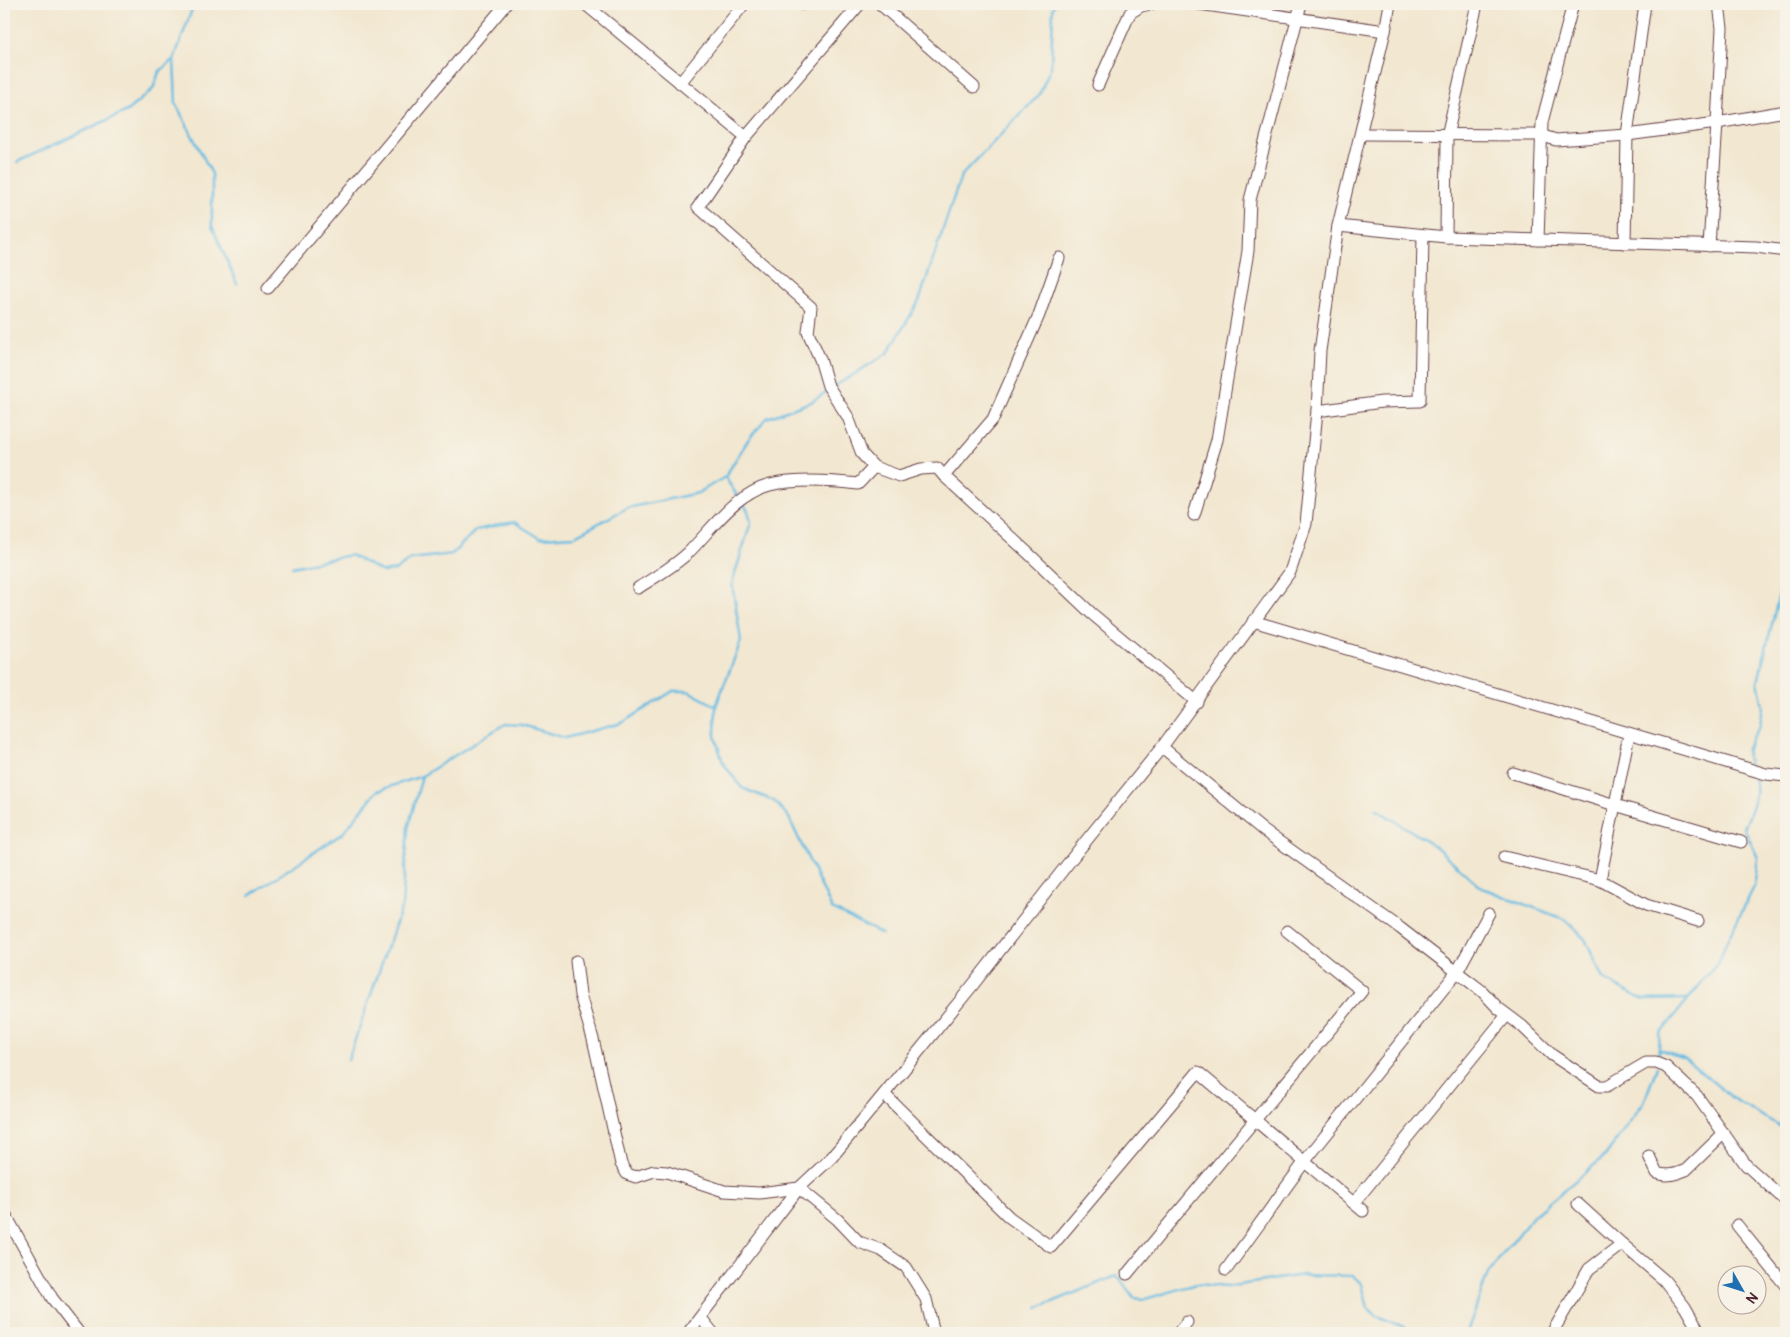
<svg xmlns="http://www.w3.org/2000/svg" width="1790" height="1337" viewBox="0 0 1790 1337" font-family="Pangolin,sans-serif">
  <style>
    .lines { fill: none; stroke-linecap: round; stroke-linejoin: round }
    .stream { stroke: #66bbe2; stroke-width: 2.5 }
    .minor-casing { stroke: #633d44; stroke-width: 13 }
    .minor { stroke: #fff; stroke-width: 11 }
  </style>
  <rect width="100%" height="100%" fill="#f7f3e8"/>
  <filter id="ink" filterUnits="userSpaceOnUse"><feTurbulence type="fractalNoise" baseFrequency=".02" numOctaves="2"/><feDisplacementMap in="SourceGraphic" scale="10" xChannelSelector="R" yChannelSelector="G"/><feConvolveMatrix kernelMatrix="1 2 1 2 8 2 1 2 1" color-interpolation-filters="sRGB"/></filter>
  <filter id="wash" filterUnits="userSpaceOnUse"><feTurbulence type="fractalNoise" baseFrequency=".0096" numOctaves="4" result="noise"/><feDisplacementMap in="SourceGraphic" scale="20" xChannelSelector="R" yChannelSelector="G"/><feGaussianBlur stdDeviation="1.12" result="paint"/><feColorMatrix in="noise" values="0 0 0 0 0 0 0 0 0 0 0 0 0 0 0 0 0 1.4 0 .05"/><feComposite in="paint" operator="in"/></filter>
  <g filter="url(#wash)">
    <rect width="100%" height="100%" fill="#f2e7d0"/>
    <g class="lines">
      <g class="stream">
        <path d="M174,59L176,104L212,174V226L237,284"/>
        <path d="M17,162L127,111L153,89L159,72L174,59L194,4"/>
        <path d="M832,388L888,353L919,301L961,176L1039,95L1051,67L1053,8L1055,4"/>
        <path d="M725,477L738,497"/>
        <path d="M743,503L748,511L751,522L732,583L741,641L716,706L715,736L723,763L742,788L774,801L788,816L832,909L882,934"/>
        <path d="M292,567L350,555L383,572L396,570L411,559L452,554L476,530L514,522L540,538L575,536L627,508L698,493L725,477L748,440L767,418L811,402L828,391"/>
        <path d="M1749,765L1746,750L1760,725L1763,706L1758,682L1786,565"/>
        <path d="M1376,809L1435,846L1482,888L1564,919L1585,939L1603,979L1643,1000L1688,999"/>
        <path d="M250,895L343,833L377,791L422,776L505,724L522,725L565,738L622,723L673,691H688L716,706"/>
        <path d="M1659,1049L1684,1058L1735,1100L1781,1127L1786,1132"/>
        <path d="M1658,1059L1660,1034L1720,960L1727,941L1754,887L1758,858L1744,828C1751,812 1760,792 1753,775"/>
        <path d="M348,1060L402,906L408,828L422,776"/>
        <path d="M1038,1308L1116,1276C1124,1282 1127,1291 1134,1298L1145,1299L1197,1284L1226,1287L1303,1275L1353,1276L1362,1284L1368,1308L1377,1316L1419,1333"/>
        <path d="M1467,1333L1488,1273L1534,1215L1605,1156L1644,1102L1657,1067"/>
      </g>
    </g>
  </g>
  <g filter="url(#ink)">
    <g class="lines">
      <defs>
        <g id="minor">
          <path d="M585,4L746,137"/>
          <path d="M801,4H803"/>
          <path d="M860,4L746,137L698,207L811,307L808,332L820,359L828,386L848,417L862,454L874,467"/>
          <path d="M880,4L974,87"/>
          <path d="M1199,4L1385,31"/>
          <path d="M680,83L744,4"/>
          <path d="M1098,85L1130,13L1141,6L1151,4"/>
          <path d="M1361,134L1540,135L1556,140L1627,135L1717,123L1786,111"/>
          <path d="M1338,226L1446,237L1756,247L1786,251"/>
          <path d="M1446,237L1447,136L1477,4"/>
          <path d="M1538,240L1542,122L1573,4"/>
          <path d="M1625,243L1627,135L1645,4"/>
          <path d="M1709,246L1717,123L1722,28L1719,4"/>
          <path d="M1059,258L1039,315L993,419L944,476L1028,553L1091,613L1197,702"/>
          <path d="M268,288L506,4"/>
          <path d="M1317,411L1382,402L1420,401L1423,235"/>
          <path d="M1194,515L1217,440L1248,251L1250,200L1301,4"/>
          <path d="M638,588C655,577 673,567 688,553C712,529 735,494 770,485C796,479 831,481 858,484L874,467L899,476L921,469L937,468L944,476"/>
          <path d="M1253,621L1766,774L1786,776"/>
          <path d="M1162,747L1264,831L1400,928L1457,972L1482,991L1498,1008L1522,1026L1552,1055L1599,1086H1607L1646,1063H1656L1666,1067L1697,1096L1746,1165L1786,1201"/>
          <path d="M1513,773L1615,805L1741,842"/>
          <path d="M1504,857L1600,880L1646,905L1698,921"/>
          <path d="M1600,880L1629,734"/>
          <path d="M576,961L580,995L593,1039L621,1164L627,1174L636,1177L654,1171L667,1172L724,1191L759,1193L799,1188L837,1219L859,1242L881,1250L906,1267L926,1299L934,1333"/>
          <path d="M884,1094L1009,1217L1051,1247L1198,1072L1363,1211"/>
          <path d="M1649,1156L1657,1173C1667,1177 1676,1174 1686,1170L1724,1133"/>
          <path d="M1354,1203L1507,1015"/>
          <path d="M1578,1204L1622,1244L1664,1280L1685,1307L1700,1333"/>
          <path d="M4,1212L52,1298L79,1333"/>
          <path d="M1737,1225L1786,1286"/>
          <path d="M1226,1270L1305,1161L1457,972L1489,913"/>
          <path d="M1127,1274L1362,991L1287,931"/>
          <path d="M701,1318L713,1333"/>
          <path d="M688,1333L799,1188L832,1157L884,1094L972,986L1077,852L1162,747L1290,572L1306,524L1317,411L1320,351L1338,226L1385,31L1390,4"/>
          <path d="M1178,1333L1187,1322"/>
          <path d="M1552,1333L1589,1269L1622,1244"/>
        </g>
      </defs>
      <use href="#minor" class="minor-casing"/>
      <use href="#minor" class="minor"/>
    </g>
  </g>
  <rect width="1790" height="1337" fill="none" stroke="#f7f3e8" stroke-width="20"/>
  <g transform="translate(1742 1290) rotate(129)"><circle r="24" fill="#f7f3e8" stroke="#b29e9c"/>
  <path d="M0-4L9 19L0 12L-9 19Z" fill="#1f6fb2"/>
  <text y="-8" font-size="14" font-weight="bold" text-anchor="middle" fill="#4a1f2b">N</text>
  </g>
</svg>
